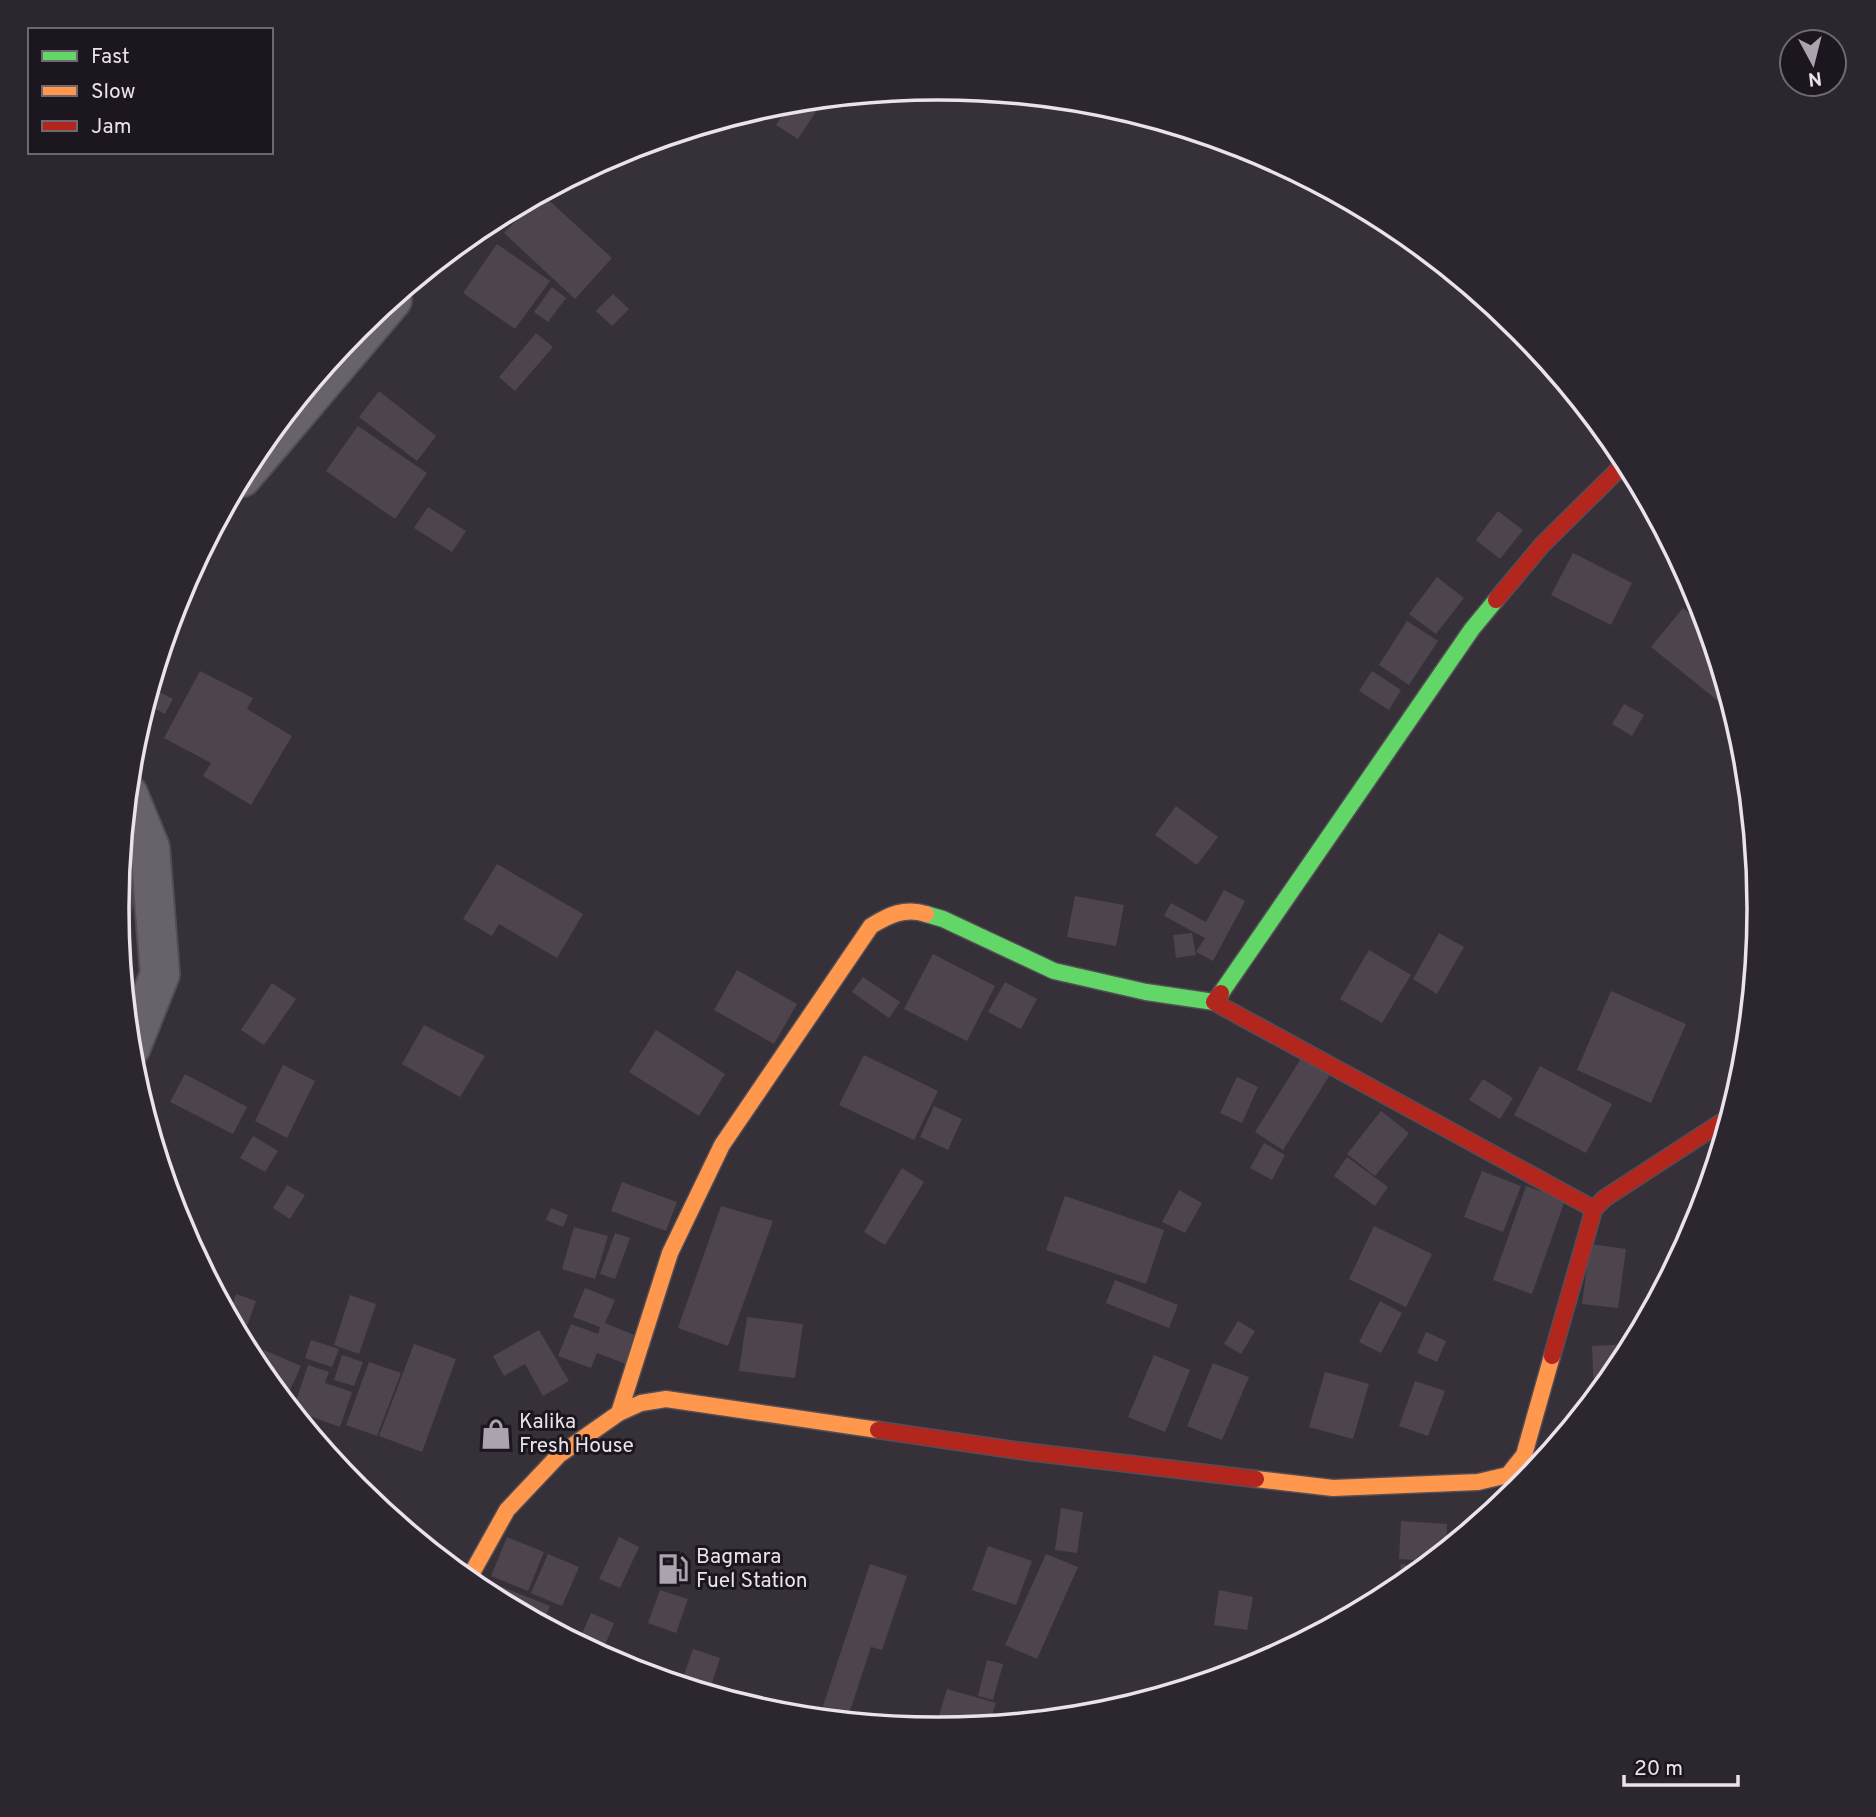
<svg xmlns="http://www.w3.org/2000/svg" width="1876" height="1817" viewBox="0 0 1876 1817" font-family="Overpass,sans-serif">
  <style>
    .building { fill: #4d444e }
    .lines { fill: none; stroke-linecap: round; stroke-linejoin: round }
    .street-casing { stroke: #534d55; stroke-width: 42 }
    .fast-casing { stroke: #534d55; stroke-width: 19 }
    .slow-casing { stroke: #534d55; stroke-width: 19 }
    .jam-casing { stroke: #534d55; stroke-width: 19 }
    .street { stroke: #68636a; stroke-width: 38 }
    .fast { stroke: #63d668; stroke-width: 16 }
    .slow { stroke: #ff974d; stroke-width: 16 }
    .jam { stroke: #b3261e; stroke-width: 16 }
    .labels { text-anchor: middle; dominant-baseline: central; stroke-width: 6; stroke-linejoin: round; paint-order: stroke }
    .poi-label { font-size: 21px; fill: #eae3ee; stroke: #1c171e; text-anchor: start }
    .rim { fill: none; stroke: #eae3ee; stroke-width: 3.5 }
  </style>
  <rect width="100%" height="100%" fill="#363039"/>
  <g class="building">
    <path d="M824,99L798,139L776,125L791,102Z"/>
    <path d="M542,194L612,258L575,299L504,233Z"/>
    <path d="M497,244L550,281L515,329L463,293Z"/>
    <path d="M552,287L566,298L548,322L534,312Z"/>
    <path d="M613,294L629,309L612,326L596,311Z"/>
    <path d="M536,333L553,347L515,391L499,377Z"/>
    <path d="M379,391L436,436L417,461L359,417Z"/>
    <path d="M358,426L427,473L395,519L326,471Z"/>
    <path d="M428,507L466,531L452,552L414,528Z"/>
    <path d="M1498,511L1523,530L1500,559L1476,540Z"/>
    <path d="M1573,553L1632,583L1611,625L1551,595Z"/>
    <path d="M1437,577L1464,598L1436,634L1409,614Z"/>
    <path d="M1683,608L1706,627L1728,697L1722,704L1651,647Z"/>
    <path d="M1407,621L1438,641L1409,685L1379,665Z"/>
    <path d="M200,671L253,698L247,709L292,736L251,805L203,776L211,763L164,738Z"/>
    <path d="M1372,671L1401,690L1389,710L1359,691Z"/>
    <path d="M152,688L173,699L165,714L146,704Z"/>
    <path d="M1624,704L1644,715L1632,736L1612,724Z"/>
    <path d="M1176,806L1218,837L1197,865L1155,835Z"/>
    <path d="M497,864L583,914L557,958L499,924L492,936L463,919Z"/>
    <path d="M121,869L140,873L125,946L121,945L117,908Z"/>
    <path d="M1224,890L1245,901L1213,961L1196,952L1205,938L1164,916L1171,903L1206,922Z"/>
    <path d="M1075,896L1124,905L1116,946L1067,937Z"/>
    <path d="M1192,933L1196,955L1176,958L1173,935Z"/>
    <path d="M1439,933L1464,947L1437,994L1413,979Z"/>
    <path d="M1369,950L1411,975L1382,1023L1340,999Z"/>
    <path d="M933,954L995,986L967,1041L904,1009Z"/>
    <path d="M737,970L797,1004L774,1044L714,1010Z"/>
    <path d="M863,977L900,1002L889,1018L852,992Z"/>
    <path d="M1005,982L1037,999L1021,1029L988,1012Z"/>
    <path d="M272,983L296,999L264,1045L241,1030Z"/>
    <path d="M1611,991L1686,1024L1651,1103L1577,1070Z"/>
    <path d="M424,1025L485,1056L460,1097L402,1064Z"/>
    <path d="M656,1030L725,1074L699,1116L629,1072Z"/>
    <path d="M1305,1052L1333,1070L1283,1150L1255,1132Z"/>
    <path d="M864,1055L938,1091L914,1140L839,1105Z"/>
    <path d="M283,1065L315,1081L287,1138L255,1121Z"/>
    <path d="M1540,1066L1612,1104L1586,1153L1514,1115Z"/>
    <path d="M185,1074L247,1107L233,1134L170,1102Z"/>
    <path d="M1237,1077L1258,1087L1242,1123L1220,1113Z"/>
    <path d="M1483,1079L1513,1098L1500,1119L1469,1100Z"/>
    <path d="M934,1106L962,1119L948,1150L920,1137Z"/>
    <path d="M1381,1111L1409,1133L1375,1176L1347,1154Z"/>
    <path d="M253,1136L278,1151L265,1172L240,1158Z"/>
    <path d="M1264,1143L1285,1155L1272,1180L1250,1168Z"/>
    <path d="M1347,1157L1388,1187L1375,1206L1334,1176Z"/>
    <path d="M902,1168L924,1182L885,1245L864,1232Z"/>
    <path d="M1482,1171L1521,1186L1503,1232L1464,1217Z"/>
    <path d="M622,1182L677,1202L666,1231L611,1211Z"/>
    <path d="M287,1185L305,1195L290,1219L273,1208Z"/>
    <path d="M1526,1186L1565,1200L1532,1294L1493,1280Z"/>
    <path d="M1179,1190L1202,1203L1185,1233L1162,1222Z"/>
    <path d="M1065,1196L1164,1230L1146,1284L1046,1250Z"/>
    <path d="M721,1206L773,1221L728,1346L678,1328Z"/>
    <path d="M551,1208L568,1215L563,1227L546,1220Z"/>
    <path d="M1374,1226L1432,1254L1406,1307L1349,1279Z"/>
    <path d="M574,1227L608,1236L595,1279L562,1269Z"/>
    <path d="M615,1233L630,1238L615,1279L600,1274Z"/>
    <path d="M1590,1244L1626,1249L1618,1308L1582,1304Z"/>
    <path d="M1115,1280L1178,1305L1169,1328L1106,1303Z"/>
    <path d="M585,1288L615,1300L605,1323L637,1336L626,1364L597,1353L591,1368L558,1356L571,1324L598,1334L600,1327L573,1317Z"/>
    <path d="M236,1294L256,1301L242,1340L229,1315Z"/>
    <path d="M350,1295L376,1304L359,1354L334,1345Z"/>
    <path d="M1380,1301L1402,1313L1381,1353L1359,1342Z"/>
    <path d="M747,1317L803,1324L795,1378L739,1371Z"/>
    <path d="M1238,1321L1255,1331L1241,1354L1224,1344Z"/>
    <path d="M539,1330L569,1381L543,1396L525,1364L504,1376L493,1356Z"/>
    <path d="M1426,1332L1446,1341L1437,1362L1417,1353Z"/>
    <path d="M311,1340L339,1349L332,1367L305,1358Z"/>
    <path d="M414,1344L456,1359L422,1452L379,1436Z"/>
    <path d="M1631,1344L1620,1365L1598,1392H1594L1592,1346Z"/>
    <path d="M264,1350L301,1366L285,1401L256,1366Z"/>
    <path d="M342,1355L363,1362L354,1386L334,1380Z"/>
    <path d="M1154,1355L1190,1370L1165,1432L1128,1417Z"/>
    <path d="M369,1362L401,1373L377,1436L346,1425Z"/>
    <path d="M1213,1363L1249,1377L1222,1440L1187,1426Z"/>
    <path d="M308,1365L329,1372L325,1383L352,1392L340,1427L293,1410Z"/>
    <path d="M1325,1372L1369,1384L1353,1439L1309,1427Z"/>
    <path d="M1415,1381L1445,1391L1428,1436L1399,1426Z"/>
    <path d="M1061,1508L1083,1512L1077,1553L1055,1550Z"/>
    <path d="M1401,1521L1447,1524L1446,1549L1431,1561L1399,1559Z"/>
    <path d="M507,1537L544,1552L528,1591L491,1576Z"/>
    <path d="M619,1537L639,1547L620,1588L599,1579Z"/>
    <path d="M988,1546L1032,1561L1016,1605L972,1590Z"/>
    <path d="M548,1554L579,1567L562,1606L531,1593Z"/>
    <path d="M1046,1554L1078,1567L1037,1659L1005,1645Z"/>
    <path d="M870,1564L907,1576L882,1650L871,1647L847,1720L819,1718Z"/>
    <path d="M1401,1564L1424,1567L1398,1588Z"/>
    <path d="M492,1583L550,1606L542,1624L487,1594Z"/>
    <path d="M660,1590L688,1599L676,1633L648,1623Z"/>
    <path d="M1219,1590L1253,1597L1247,1630L1214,1625Z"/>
    <path d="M591,1613L614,1623L601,1655L578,1643Z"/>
    <path d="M693,1649L720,1658L709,1693L681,1684Z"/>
    <path d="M987,1660L1003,1664L993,1700L978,1696Z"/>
    <path d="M947,1689L996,1703L989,1724L935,1729Z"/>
  </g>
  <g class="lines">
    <defs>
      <g id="street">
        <path d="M242,477L392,300"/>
        <path d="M128,794L150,848L160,974L131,1047"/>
      </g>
      <g id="fast">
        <path d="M926,914L943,919L1054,971L1146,992L1214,1002"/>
        <path d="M1221,993L1472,629L1496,600"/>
      </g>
      <g id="slow">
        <path d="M619,1413L670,1253L722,1145L871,926C889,915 905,907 926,914"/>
        <path d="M1256,1479L1333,1488L1478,1482L1508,1475L1524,1455L1552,1356"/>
        <path d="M468,1580L507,1510L559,1455L619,1413L641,1403L666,1399L878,1430"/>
      </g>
      <g id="jam">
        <path d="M1496,600L1542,545L1626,462"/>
        <path d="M1221,993L1214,1002L1594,1209"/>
        <path d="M1552,1356L1594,1209L1605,1198L1728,1118"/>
        <path d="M878,1430L1021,1451L1256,1479"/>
      </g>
    </defs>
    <use href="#street" class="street-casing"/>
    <use href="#fast" class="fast-casing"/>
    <use href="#slow" class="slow-casing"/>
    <use href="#jam" class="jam-casing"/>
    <use href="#street" class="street"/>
    <use href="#fast" class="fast"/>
    <use href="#slow" class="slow"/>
    <use href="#jam" class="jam"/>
  </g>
  <defs>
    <symbol id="shop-bare" viewBox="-9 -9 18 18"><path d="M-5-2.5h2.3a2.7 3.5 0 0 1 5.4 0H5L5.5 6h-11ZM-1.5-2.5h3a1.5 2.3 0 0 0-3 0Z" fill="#aba4af" stroke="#1c171e" stroke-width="2.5" paint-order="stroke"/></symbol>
    <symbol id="fuel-bare" viewBox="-9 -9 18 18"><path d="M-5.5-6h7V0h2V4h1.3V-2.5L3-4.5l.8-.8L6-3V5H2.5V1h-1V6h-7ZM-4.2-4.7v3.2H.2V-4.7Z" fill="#aba4af" stroke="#1c171e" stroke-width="2.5" paint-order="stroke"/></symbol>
  </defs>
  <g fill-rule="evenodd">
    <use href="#shop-bare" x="474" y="1412" width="44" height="44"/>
    <use href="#fuel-bare" x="651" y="1547" width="44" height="44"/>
  </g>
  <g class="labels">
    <g class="poi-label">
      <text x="519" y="1422">Kalika<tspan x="519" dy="24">Fresh House</tspan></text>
      <text x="696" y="1557">Bagmara<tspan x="696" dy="24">Fuel Station</tspan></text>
    </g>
  </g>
  <path d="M0 0H1876V1817H0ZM937 100H939A808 808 0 0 1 1747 908V909A808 808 0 0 1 939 1717H937A808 808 0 0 1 129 909V908A808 808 0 0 1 937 100Z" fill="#2c272f" fill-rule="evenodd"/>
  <path class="rim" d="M937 100H939A808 808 0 0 1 1747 908V909A808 808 0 0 1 939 1717H937A808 808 0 0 1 129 909V908A808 808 0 0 1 937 100Z"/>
  <rect x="28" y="28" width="245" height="126" fill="#1c171e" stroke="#6e6971" stroke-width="2"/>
  <rect x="42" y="51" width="35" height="10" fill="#63d668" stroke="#6e6971" stroke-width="2"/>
  <text x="91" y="63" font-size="21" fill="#eae3ee">Fast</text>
  <rect x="42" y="86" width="35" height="10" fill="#ff974d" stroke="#6e6971" stroke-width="2"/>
  <text x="91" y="98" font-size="21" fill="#eae3ee">Slow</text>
  <rect x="42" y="121" width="35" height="10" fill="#b3261e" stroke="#6e6971" stroke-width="2"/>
  <text x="91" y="133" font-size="21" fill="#eae3ee">Jam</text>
  <g transform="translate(1813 63) rotate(173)"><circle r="33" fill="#1c171e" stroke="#6e6971" stroke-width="2"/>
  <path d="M0-5L12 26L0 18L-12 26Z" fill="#aba4af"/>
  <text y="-10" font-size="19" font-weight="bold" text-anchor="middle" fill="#eae3ee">N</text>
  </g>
  <path d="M1624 1775v10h114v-10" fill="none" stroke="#eae3ee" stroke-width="3.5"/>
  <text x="1634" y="1775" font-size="21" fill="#eae3ee" stroke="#1c171e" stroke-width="5" paint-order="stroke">20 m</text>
</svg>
